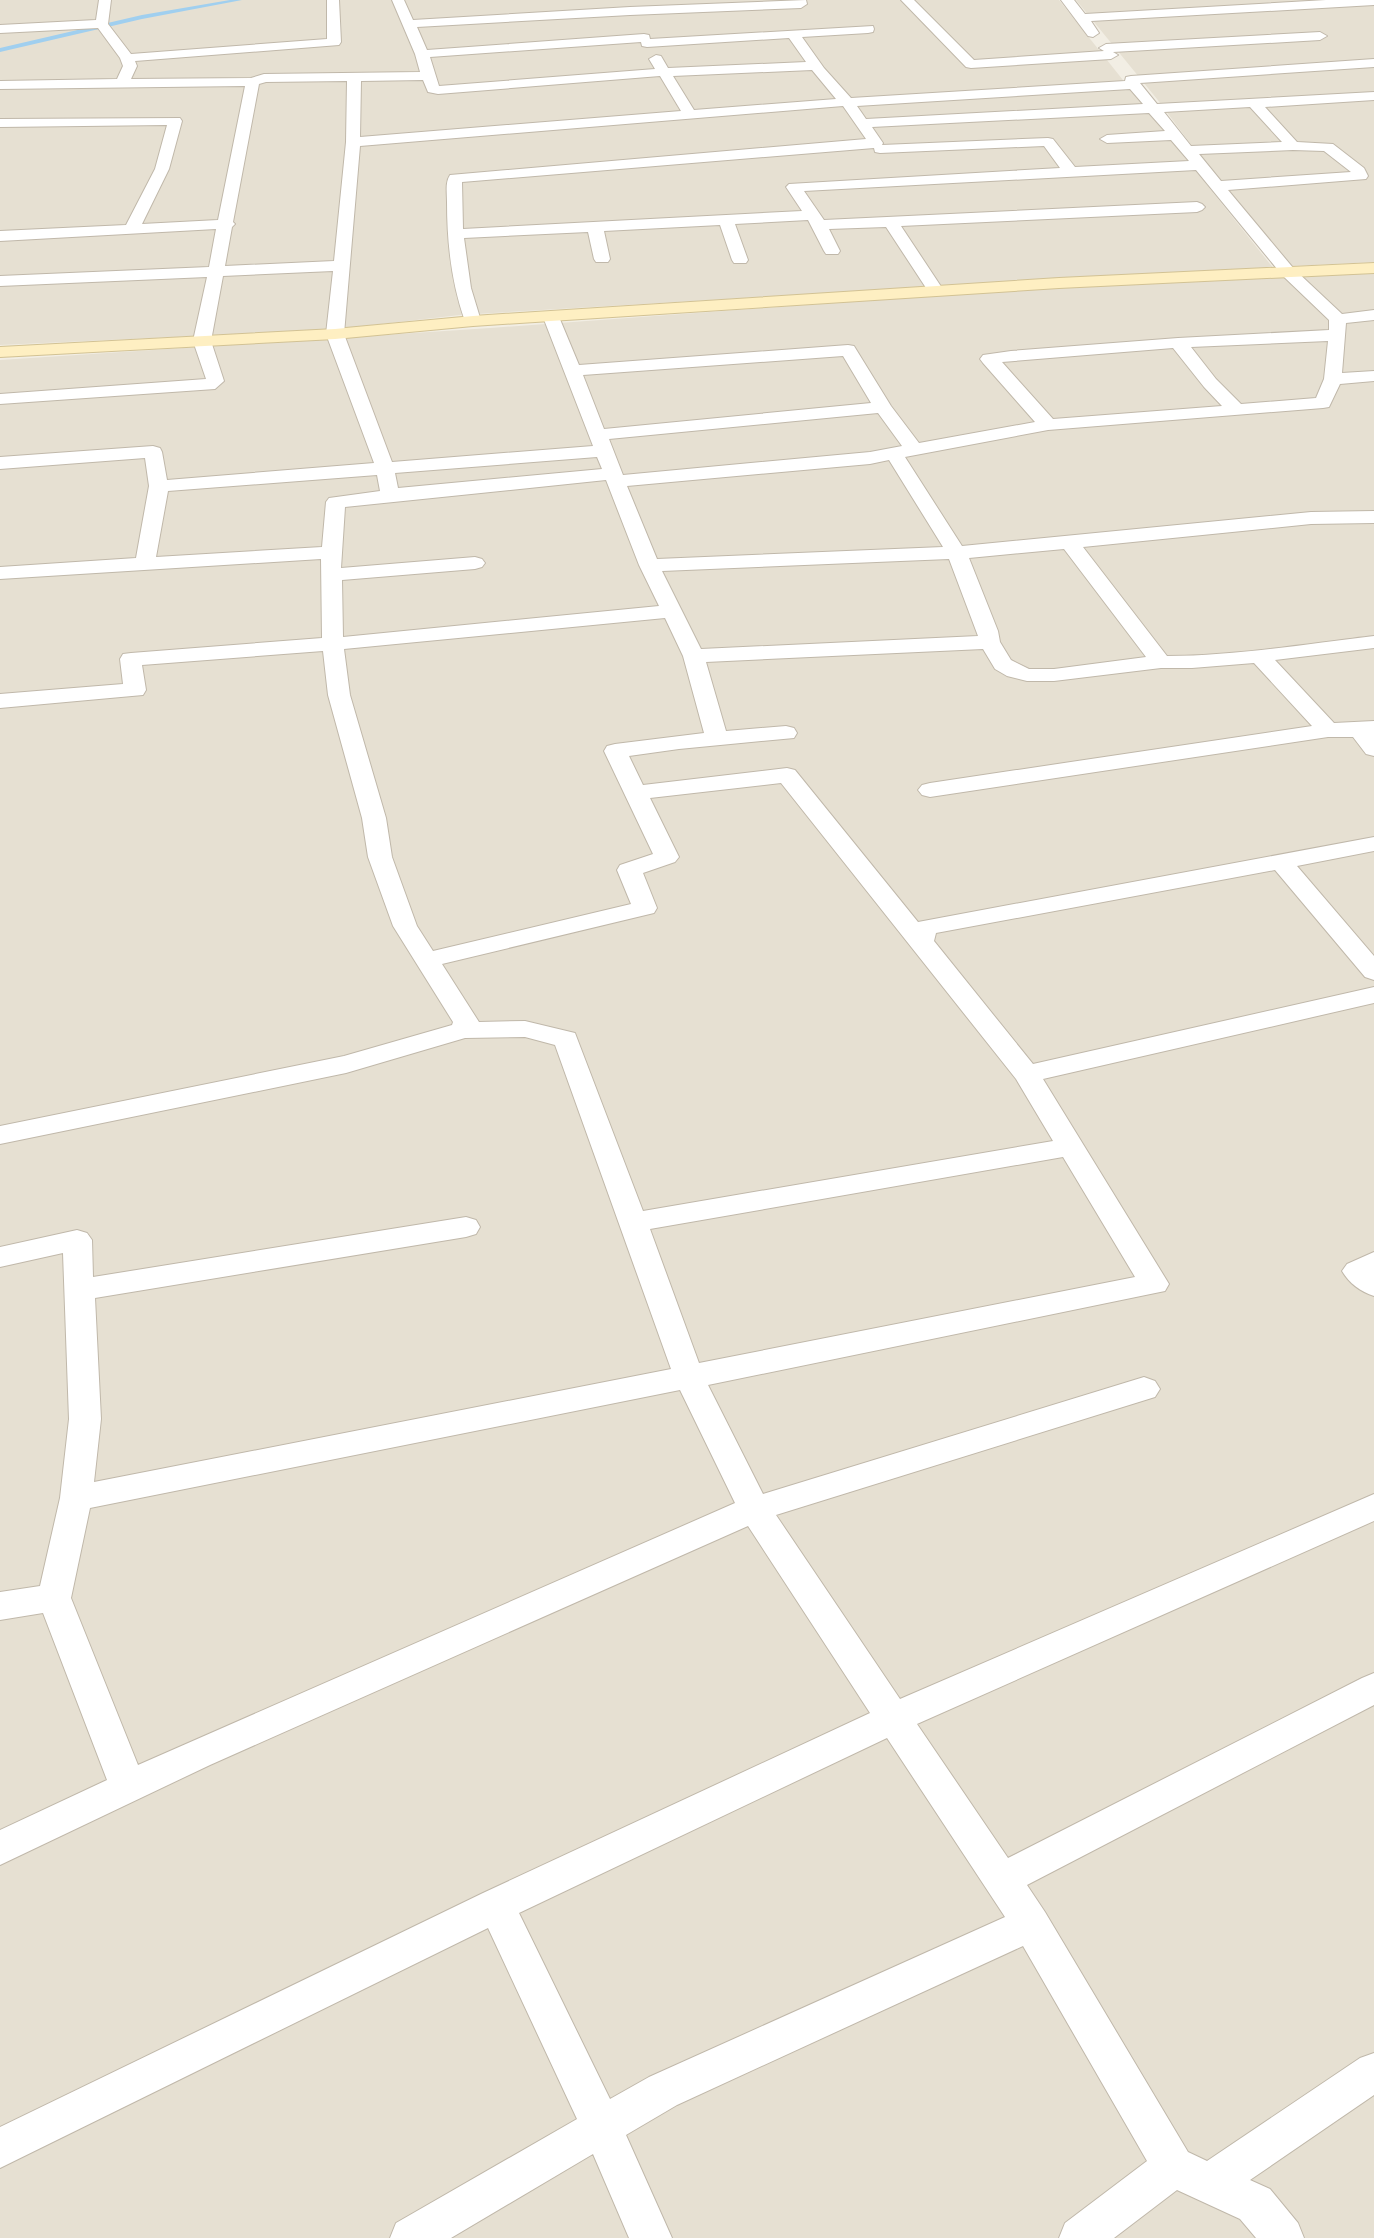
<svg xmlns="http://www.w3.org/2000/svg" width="1374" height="2238" viewBox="0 0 1374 2238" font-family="Arial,sans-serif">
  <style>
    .residential { fill: #e6e0d2 }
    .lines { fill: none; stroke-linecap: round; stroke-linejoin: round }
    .stream { fill: #a0cfef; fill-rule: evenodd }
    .street-casing { stroke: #c0b8aa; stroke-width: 2 }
    .secondary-casing { stroke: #d2c294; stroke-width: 2 }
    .street { fill: #fff; fill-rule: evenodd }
    .secondary { fill: #feefc2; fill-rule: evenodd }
  </style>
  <rect width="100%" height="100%" fill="#f2eee4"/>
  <g class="residential">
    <path d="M0,0H1059L1274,269L1056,279L460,315L328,330L0,345Z"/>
    <path d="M1076,0H1374V262L1291,266L1210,170L1157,99Z"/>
    <path d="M1374,271V2238H0V360L490,328L1079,285Z"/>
  </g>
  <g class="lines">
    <path class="stream" d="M230,0H242L142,19L0,52V48L142,15Z"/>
    <defs>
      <g id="street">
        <path d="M99,0H111L108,24L131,54L327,39V0H339L341,42L339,45L135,61L137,66L131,79L251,78L264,74L420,72L415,54L392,0H404L413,20L630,7L806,0L807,4L801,8L630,15L417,27L427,50L644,34L649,35L650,39L873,26L874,29L873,32L868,33L802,37L824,68L851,98L1125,81L1126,77L1131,76L1374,59V67L1140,83L1157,104L1374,92V100L1265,107L1297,142L1333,144L1364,168L1368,176L1366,179L1228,190L1294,269L1342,314L1374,310V320L1346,323L1342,373L1374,371V381L1340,384L1329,407L1323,408L1048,430L905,457L962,546L1311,512L1374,511V523L1311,524L1083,547L1167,656C1236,656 1305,644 1374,636V648L1275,660L1334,723L1374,721V756L1366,754L1353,737H1328L930,797L922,795L918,790L922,785L930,783L1312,726L1254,663L1192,668H1161L1054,681H1027L1007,676L995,669L983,649L706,662L726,731L786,726L794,728L797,733L794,738L679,749L629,756L643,785L787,768L795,770L918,922L1374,837V851L1297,866L1374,956V980L1365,977L1275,870L936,933L934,941L1033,1064L1374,987V1003L1043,1079L1169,1284L1165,1291L708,1385L763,1494L1144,1377L1155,1381L1160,1389L1155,1397L776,1515L900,1699L1374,1494V1521L917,1724L1008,1858L1362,1678L1374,1673V1705L1027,1885L1045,1912L1188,2152L1207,2161L1360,2058L1374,2053V2095L1250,2180L1270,2189L1298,2223L1304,2238H1256L1240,2219L1177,2190L1114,2238H1059L1065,2223L1147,2161L1023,1946L677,2105L626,2135L672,2238H629L593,2154L451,2238H390L396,2223L577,2119L488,1928L0,2168V2127L483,1893L870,1713L748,1526L210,1765L0,1865V1830L107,1780L43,1613L0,1620V1592L40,1586L60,1498L69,1419L63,1253L0,1267V1247L77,1230L87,1233L92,1240L93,1277L466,1217L476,1220L480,1227L476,1234L466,1237L95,1298L101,1419L94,1482L671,1369L555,1045L525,1037L465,1038L346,1073L0,1144V1126L344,1056L452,1025L453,1022L393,926L368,857L362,818L328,695L323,651L142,665L146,690L143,695L0,708V694L123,684L120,659L123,654L131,653L322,638L321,559L0,579V567L136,558L149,486L145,458L0,469V457L153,446L160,448L162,452L167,480L374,463L326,334L333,271L223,276L211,341L224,381L215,389L0,404V394L206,379L193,341L207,277L0,286V276L209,267L216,229L0,241V231L126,225L155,169L167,125L0,127V119L180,118L182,121L169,169L142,224L218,220L245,86L0,89V81L117,79L123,66L120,58L98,28L0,33V25L96,20ZM789,38L806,62L668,68L661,56L656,55L649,59L655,69L439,86L430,57L641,42L642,46L647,47ZM812,70L836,99L694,110L673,76ZM660,76L681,111L360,137L361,81L423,80L428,92L438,94ZM347,81L346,142L334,261L225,266L232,227L235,224L233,222L259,84L266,82ZM1130,89L1143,104L866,119L857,106ZM843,106L866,139L450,175C445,182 447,193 447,202C447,242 451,282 465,321L467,325H479L481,321L471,288L464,238L588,232L594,259L596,262H608L610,259L604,231L720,225L732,260L734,263H746L748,260L735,224L808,220L824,251L826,254H838L840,251L829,229L886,227L930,294H942L944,291L901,226L1197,212L1202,210L1205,207L1202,204L1197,202L824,220L804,191L1196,170L1282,275L1329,320V330L1178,338L1011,351L983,355L980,359L983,363L1035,422L919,443L891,406L854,346L848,345L579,365L559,317L557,313H545L543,317L593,446L392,462L344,334L360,146ZM1250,107L1282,142L1191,146L1164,112ZM1149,113L1165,131L1107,135L1100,139L1107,143L1171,140L1189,161L1075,167L1053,139L1048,138L882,145L883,143L872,127ZM1044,146L1060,168L789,184L786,187L802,211L463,229L462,182L874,148L875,152L880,153ZM1293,150L1324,151L1351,172L1221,181L1199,154ZM1328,341L1324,379L1316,398L1241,404L1216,379L1191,347ZM1173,348L1204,387L1222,406L1053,419L1002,362ZM843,356L871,403L604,429L583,375ZM878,413L902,446L870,452L623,475L609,439ZM597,457L602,469L398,488L395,473ZM889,460L943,547L657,559L627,486L870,464ZM377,475L380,491L329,498L326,502L322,547L156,557L168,491ZM606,480L639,565L659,606L343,637L342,580L475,569L482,567L485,563L482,559L475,557L341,568L345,507ZM1064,549L1146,657L1054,669H1029L1011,660L1000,642L998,631L969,558ZM949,559L978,636L701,649L662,571ZM665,618L683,656L704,733L615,744L607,746L604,751L653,854L620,865L617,870L631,904L433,951L417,926L392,857L386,818L350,695L344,649ZM781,783L1016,1079L1053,1141L643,1211L575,1033L525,1021L479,1022L442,964L654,913L657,908L643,873L675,862L679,857L650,798ZM1063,1157L1135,1277L699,1363L650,1229ZM680,1390L735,1503L138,1765L71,1598L90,1508ZM887,1738L1005,1917L649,2077L610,2099L519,1913Z"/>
        <path d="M901,0H914L974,60L1104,51L1099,48L1106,44L1320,32L1327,36L1320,40L1113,52L1118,55L1111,59L971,68L966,67Z"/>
        <path d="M1061,0H1074L1085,14L1326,0H1374V5L1091,21L1099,33L1093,37L1088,36Z"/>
        <path d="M1374,1252V1296C1361,1292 1349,1283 1342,1271L1347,1264Z"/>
      </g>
      <path id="secondary" d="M1374,263V273L1059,288L473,326L335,339L0,357V347L335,329L473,316L1059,278Z"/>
    </defs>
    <use href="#street" class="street-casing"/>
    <use href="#secondary" class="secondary-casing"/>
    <use href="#street" class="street"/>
    <use href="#secondary" class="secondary"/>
  </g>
</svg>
